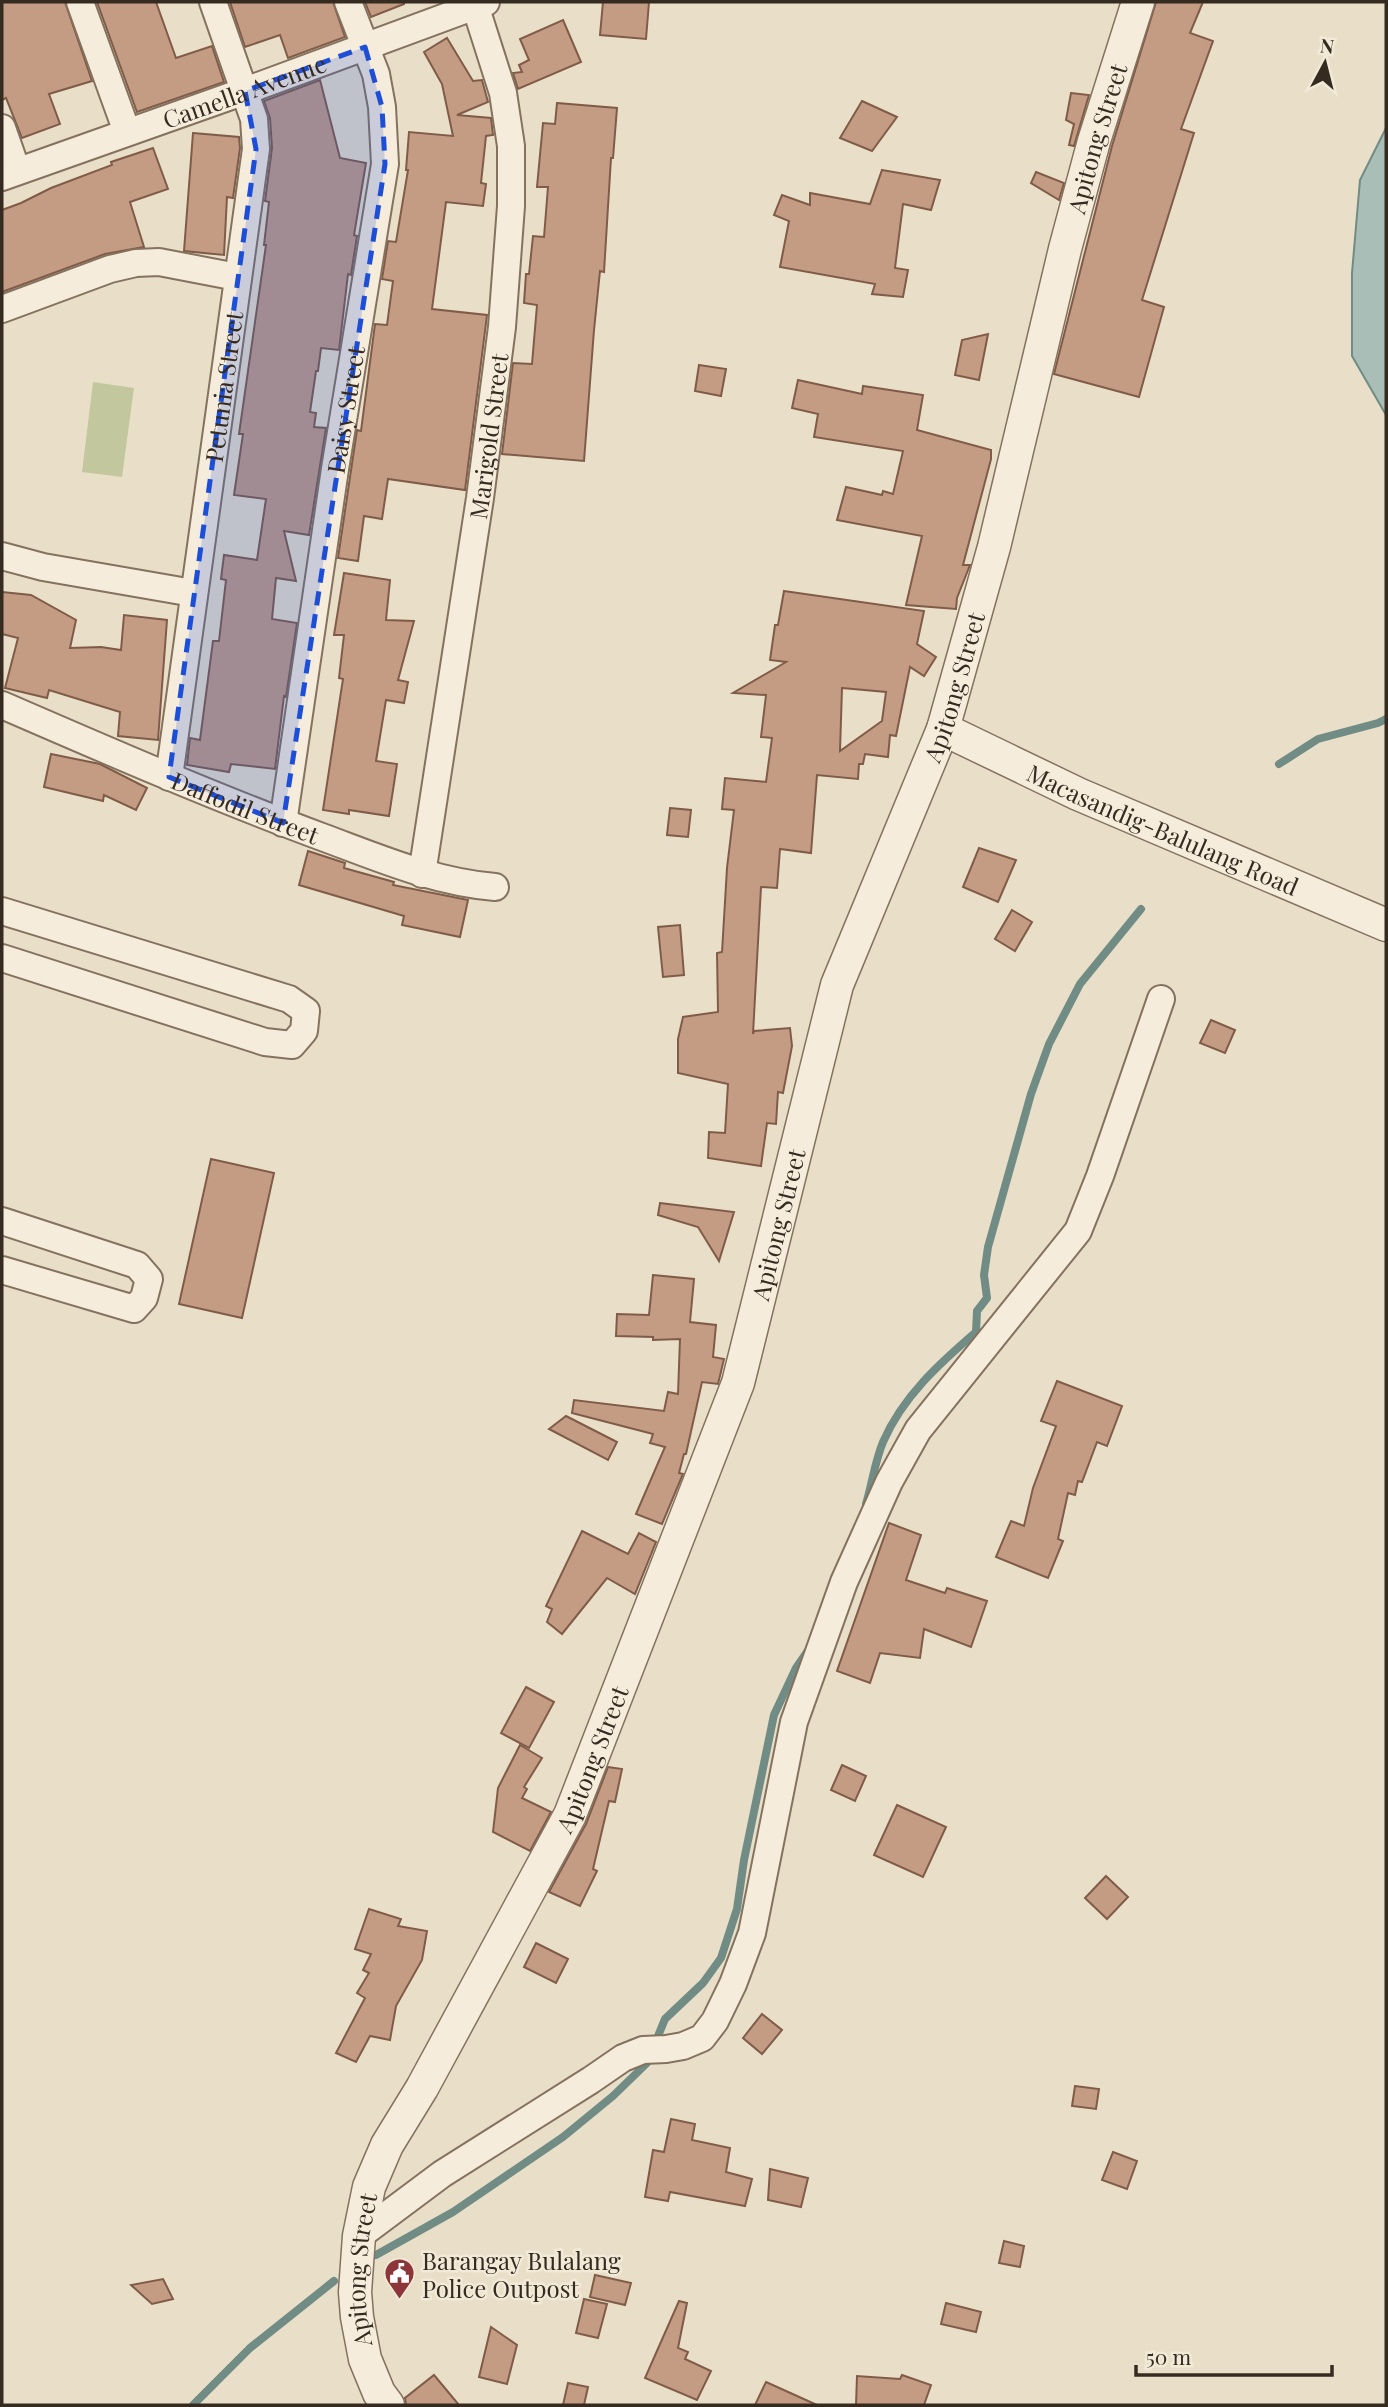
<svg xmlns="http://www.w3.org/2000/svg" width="1388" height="2407" viewBox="0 0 1388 2407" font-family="'Playfair Display',serif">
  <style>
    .green { fill: #c3c79e }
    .water { fill: #a9beb7; stroke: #708c84; stroke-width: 2 }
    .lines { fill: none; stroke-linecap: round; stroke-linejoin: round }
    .stream { stroke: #708c84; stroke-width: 8 }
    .building { fill: #c39c83; stroke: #805c48; stroke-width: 2; fill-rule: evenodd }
    .minor-casing { stroke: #84725f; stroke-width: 30 }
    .tertiary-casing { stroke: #84725f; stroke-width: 35 }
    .minor { stroke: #f5ecdb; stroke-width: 26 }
    .tertiary { stroke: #f5ecdb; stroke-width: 32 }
    .marked { fill: #1d4ed8; fill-opacity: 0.2; stroke: #1d4ed8; stroke-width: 5; stroke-dasharray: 14 9; stroke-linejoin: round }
    .labels { text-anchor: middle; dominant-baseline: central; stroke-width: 5; stroke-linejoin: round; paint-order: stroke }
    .street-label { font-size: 24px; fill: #362b21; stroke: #f2e9d7 }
    .poi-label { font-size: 24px; fill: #362b21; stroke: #f2e9d7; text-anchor: start }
  </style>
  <rect width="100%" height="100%" fill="#e9dfc9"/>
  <path class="green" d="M93,382L134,388L122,477L82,472Z"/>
  <path class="water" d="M1386,128V415L1352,356V273L1360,180Z"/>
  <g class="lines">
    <g class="stream">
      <path d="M1279,764L1318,739L1378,723L1386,719"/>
      <path d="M866,1504C872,1484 875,1461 883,1442C903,1396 940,1363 976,1332L977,1311L987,1298L984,1275L988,1247L1031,1094L1049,1044L1080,984L1141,909"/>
      <path d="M376,2255L453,2212L563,2137L613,2096L647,2063L665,2019L703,1983L721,1958L737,1909L744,1860L774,1715L796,1668L809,1649"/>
      <path d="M193,2405L250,2348L334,2281"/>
    </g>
  </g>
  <g class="building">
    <path d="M2,2H65L92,81L49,94L60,124L22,138L6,98L2,100Z"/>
    <path d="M97,2H156L176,58L212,46L224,82L137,112Z"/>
    <path d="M230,2H333L345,37L288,58L280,35L245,47Z"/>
    <path d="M365,2H404V4L371,17Z"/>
    <path d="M603,2H649L646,39L600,35Z"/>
    <path d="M1156,2H1203L1190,33L1213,41L1181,129L1194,133L1142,300L1164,307L1139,397L1054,374L1112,146Z"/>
    <path d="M563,20L581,62L518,89L513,73L522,72L519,65L529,60L520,39Z"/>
    <path d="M447,38L473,81L482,80L488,102L457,115L491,118L493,135L486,136L481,183L486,184L483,206L446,202L432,309L487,315L465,490L388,479L382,519L364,516L358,561L338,558L357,430L361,431L375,324L387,325L393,281L382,279L388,241L396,242L408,170H406L409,132L453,136L442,84L424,52Z"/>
    <path d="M320,80L340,158L366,163L354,235L357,236L351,275L348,274L339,350L321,348L318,371H316L310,412L316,413L314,427L326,428L309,535L284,531L296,581L276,578L272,619L297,623L286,697L284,696L275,769L231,764L229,772L187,765L190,738L200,740L213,641H219L226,580L221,579L224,555L257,560L266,499L234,495L243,434H239L266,245H264L269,202L265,201L272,148L270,118L264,101Z"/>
    <path d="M1071,93L1089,95L1074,146L1069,145L1074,124L1066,120Z"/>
    <path d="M862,101L897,117L872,151L840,138Z"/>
    <path d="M557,103L617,108L613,158H611L604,272L600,271L594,330L584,461L502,454L513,363L532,364L537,305L524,303L526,274H529L533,236L544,237L548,187H537L543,123L555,124Z"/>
    <path d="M193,133L239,137L240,148L233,198L227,197L224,255L184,251Z"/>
    <path d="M153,148L168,189L130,202L144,247L105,254L2,292V210L21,203L51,188L112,165L111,162Z"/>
    <path d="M882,170L940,180L931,210L903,204L895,268L908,270L903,297L872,294L875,284L780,267L789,221L774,215L782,195L810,205V193L870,204Z"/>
    <path d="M1036,172L1064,183L1059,200L1031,183Z"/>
    <path d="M988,334L979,380L955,375L962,340Z"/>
    <path d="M699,365L726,369L721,396L695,391Z"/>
    <path d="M798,380L862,394L863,386L923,395L917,430L991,450V459L963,565H970L957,598L956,609L906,605L922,536L837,520L846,487L882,495L883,491L893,494L903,451L814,437L818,414L792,408Z"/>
    <path d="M344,573L390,580L386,620L414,621L398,680L408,682L404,703L386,700L376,761L397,764L389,816L349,810V814L323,810L343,679L339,678L344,635H334Z"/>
    <path d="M784,591L924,611L917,644L936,657L924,676L910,667L896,736L890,735L888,757L865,754L863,764H859L858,779L817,775L811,853L780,849L777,888L761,887L753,1034L754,1031L790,1028L792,1046L783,1093L778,1092L776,1124L767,1123L761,1166L708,1158L709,1132L725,1133L728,1084L678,1073V1039L683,1017L718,1012L717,953L722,952L727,868L734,810L722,809L725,778L766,782L772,738L761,737L766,695L733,693L786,662L770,660L775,625H778ZM842,688L886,692L882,721L840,751Z"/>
    <path d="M2,592L31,595L76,620L70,648L101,647L121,650L124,615L167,620L158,740L118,736L120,712L49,690L47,698L5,688L18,638L2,634Z"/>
    <path d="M51,754L100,764L147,788L136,810L104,795L103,801L44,787Z"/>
    <path d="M670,808L691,810L688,837L667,835Z"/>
    <path d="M979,848L1016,860L998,902L963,887Z"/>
    <path d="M308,851L345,863L344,868L394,882L393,885L468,900L460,937L402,925L404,916L299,885Z"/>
    <path d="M1012,910L1032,922L1015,951L995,939Z"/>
    <path d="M680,925L684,975L663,977L658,927Z"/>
    <path d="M1211,1020L1235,1030L1225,1053L1200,1043Z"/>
    <path d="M211,1159L274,1173L242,1318L179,1304Z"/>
    <path d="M660,1203L734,1212L719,1261L698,1227L658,1215Z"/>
    <path d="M653,1275L694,1279L690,1322L716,1325L713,1357L724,1359L718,1384L702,1382L686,1454H684L679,1473L683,1474L662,1524L636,1514L665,1447L650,1443L653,1434L572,1413L574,1400L664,1411L668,1392L678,1394L680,1339L653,1340V1337L616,1336L617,1314L649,1315Z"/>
    <path d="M1057,1381L1122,1406L1107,1446L1097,1442L1082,1482L1078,1481L1075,1495L1068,1493L1058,1539L1063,1541L1048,1578L996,1557L1011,1521L1024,1526L1033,1488L1056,1426L1041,1421Z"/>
    <path d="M566,1416L617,1442L608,1460L549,1429Z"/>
    <path d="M889,1523L921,1535L906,1580L945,1593L947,1588L987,1601L971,1647L924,1629L920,1658L880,1653L870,1683L837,1671Z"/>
    <path d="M582,1531L628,1554L639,1533L656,1542L635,1594L607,1578L562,1634L547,1622L552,1609L546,1606Z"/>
    <path d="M526,1687L554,1702L529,1748L501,1733Z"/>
    <path d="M520,1745L542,1758L524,1787L527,1789L522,1798L551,1812L530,1851L493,1832L498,1788Z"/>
    <path d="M842,1765L866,1776L855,1801L831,1790Z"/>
    <path d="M608,1767L622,1769L615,1802L609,1801L593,1869L597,1871L580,1906L549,1892L586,1824Z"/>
    <path d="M897,1805L946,1827L923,1877L874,1855Z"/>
    <path d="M1106,1876L1128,1897L1107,1919L1085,1898Z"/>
    <path d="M369,1909L401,1919L398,1926L427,1931L422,1960L396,2006L390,2040L370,2036L356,2062L336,2053L365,1998L357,1993L369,1973L363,1970L371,1954L355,1949Z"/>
    <path d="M536,1943L568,1959L556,1983L524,1967Z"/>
    <path d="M762,2014L782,2030L762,2054L743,2038Z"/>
    <path d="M1075,2086L1099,2089L1096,2109L1072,2106Z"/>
    <path d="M671,2119L695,2124L692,2140L730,2148L726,2172L752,2179L745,2206L670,2192L668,2201L645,2197L653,2150L664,2152Z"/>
    <path d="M1113,2152L1137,2161L1127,2189L1102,2180Z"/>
    <path d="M770,2169L808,2178L801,2207L768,2200Z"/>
    <path d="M1004,2241L1024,2246L1020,2267L999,2263Z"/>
    <path d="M595,2275L631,2283L625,2305L590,2297Z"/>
    <path d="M163,2279L173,2299L152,2304L131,2285Z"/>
    <path d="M584,2299L607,2304L598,2338L576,2333Z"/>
    <path d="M679,2301L687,2303L678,2348L688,2352L685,2359L711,2371L697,2400L645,2378Z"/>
    <path d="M946,2303L981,2312L976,2332L941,2324Z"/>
    <path d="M491,2327L517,2345L507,2384L479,2377Z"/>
    <path d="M434,2375L459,2405H406L405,2398Z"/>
    <path d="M902,2375L931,2385L924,2405H856L857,2376L900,2379Z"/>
    <path d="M766,2382L817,2405H755Z"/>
    <path d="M568,2383L588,2387L584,2405H563Z"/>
  </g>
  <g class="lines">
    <defs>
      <g id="minor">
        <path d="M80,2L127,132"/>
        <path d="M2,128L17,171"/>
        <path id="s1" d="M2,177L245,91L486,2"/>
        <path d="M2,309L110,269L136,263L159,262L237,277"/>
        <path d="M2,556L43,567L193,593"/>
        <path id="s2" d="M2,705C108,751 214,797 322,837C379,858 434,882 495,887"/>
        <path id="s3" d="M169,777L256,149L254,119L213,2"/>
        <path id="s4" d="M283,823L335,469L385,164L382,107L376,74L348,2"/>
        <path id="s5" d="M422,874L480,498L502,327L511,206V146L503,93L474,2"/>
        <path d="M2,911L289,999L306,1011L304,1031L292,1045L265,1042L2,958"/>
        <path d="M2,1221L137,1265L149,1279L144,1298L134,1309L2,1270"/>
        <path d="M359,2236L442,2174L591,2080L623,2058L643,2050L666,2049L683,2046L702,2038L715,2021L733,1984L752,1933L794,1722L844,1582L889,1482L918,1430L1078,1231L1100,1176L1161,999"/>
      </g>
      <g id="tertiary">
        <path id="s6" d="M943,729L1078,794L1386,925"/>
        <path id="s7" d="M388,2405L379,2393L365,2359L357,2317L355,2292L359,2236L369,2187L387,2145L422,2088L570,1815L738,1383L837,985L943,729L994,547L1065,249L1094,141L1138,2"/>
      </g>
    </defs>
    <use href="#minor" class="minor-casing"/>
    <use href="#tertiary" class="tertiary-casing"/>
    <use href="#minor" class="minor"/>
    <use href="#tertiary" class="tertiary"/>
  </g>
  <path class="marked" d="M365,47L382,107L385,164L283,823L169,777L256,149L245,91Z"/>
  <defs>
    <symbol id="civic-pin" viewBox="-11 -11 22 30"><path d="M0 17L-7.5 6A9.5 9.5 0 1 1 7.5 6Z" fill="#8c363a" stroke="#f2e9d7"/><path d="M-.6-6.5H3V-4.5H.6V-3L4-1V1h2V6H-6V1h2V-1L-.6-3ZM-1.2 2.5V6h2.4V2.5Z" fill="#fff"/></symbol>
  </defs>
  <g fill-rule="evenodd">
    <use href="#civic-pin" x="382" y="2256" width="35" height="47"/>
  </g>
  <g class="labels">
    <g class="street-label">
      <text stroke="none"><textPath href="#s1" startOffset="257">Camella Avenue</textPath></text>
      <text stroke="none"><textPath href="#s7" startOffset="2410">Apitong Street</textPath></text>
      <text stroke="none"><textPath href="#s3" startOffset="394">Petunia Street</textPath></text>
      <text stroke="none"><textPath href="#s4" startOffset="418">Daisy Street</textPath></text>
      <text stroke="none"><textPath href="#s5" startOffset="443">Marigold Street</textPath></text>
      <text stroke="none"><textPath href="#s7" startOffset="1843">Apitong Street</textPath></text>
      <text stroke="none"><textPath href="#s2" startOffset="264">Daffodil Street</textPath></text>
      <text stroke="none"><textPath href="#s6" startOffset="242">Macasandig-Balulang Road</textPath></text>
      <text stroke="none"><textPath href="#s7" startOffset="1276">Apitong Street</textPath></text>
      <text stroke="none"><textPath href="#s7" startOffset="709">Apitong Street</textPath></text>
      <text stroke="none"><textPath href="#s7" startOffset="142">Apitong Street</textPath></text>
    </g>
    <g class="poi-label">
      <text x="422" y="2260">Barangay Bulalang<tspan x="422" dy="28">Police Outpost</tspan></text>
    </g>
  </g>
  <rect width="1388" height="2407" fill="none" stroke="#362b21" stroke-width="7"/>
  <g transform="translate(1325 63) rotate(7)" stroke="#f2e9d7" stroke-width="5" paint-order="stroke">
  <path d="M0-5L12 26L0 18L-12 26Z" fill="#362b21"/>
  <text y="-10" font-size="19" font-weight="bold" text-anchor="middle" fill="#362b21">N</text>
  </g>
  <path d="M1136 2365v10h196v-10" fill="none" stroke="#362b21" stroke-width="3.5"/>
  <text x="1146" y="2365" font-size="21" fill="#362b21" stroke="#f2e9d7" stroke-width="5" paint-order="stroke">50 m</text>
</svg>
